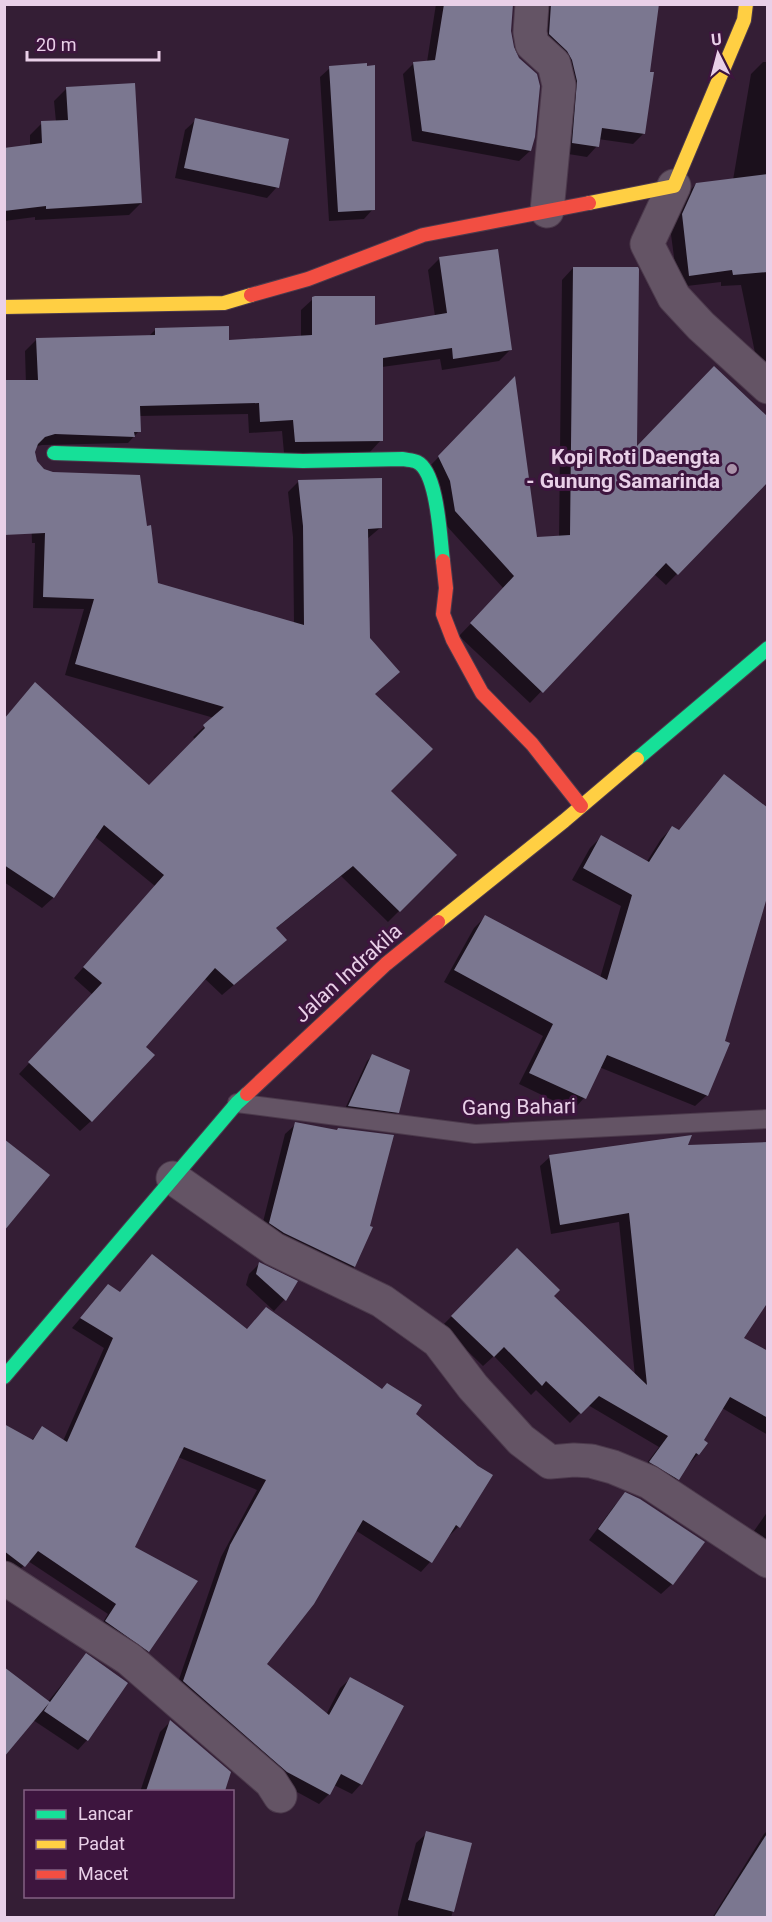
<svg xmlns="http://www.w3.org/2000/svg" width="772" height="1922" viewBox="0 0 772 1922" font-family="Roboto,sans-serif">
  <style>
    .shadow { fill: #0007 }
    .building { fill: #7b7790 }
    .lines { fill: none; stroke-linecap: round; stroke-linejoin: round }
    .lane-casing { stroke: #4c3a4c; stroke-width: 20 }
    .street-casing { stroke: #4c3a4c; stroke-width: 35 }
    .fast-casing { stroke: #4c3a4c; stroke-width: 16 }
    .slow-casing { stroke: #4c3a4c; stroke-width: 16 }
    .jam-casing { stroke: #4c3a4c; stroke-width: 16 }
    .lane { stroke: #645465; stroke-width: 18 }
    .street { stroke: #645465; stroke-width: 33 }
    .fast { stroke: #16e098; stroke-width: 14 }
    .slow { stroke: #ffcf43; stroke-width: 14 }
    .jam { stroke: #f24e42; stroke-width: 14 }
    .poi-dot { fill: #aa92a9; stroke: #3d153e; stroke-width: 2 }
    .labels { text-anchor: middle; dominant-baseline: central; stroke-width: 6; stroke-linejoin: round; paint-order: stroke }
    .poi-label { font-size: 21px; font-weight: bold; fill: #e9d0e8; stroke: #3d153e; text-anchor: end }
    .street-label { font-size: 21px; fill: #e9d0e8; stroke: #3d153e }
  </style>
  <rect width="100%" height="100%" fill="#341e35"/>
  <g class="shadow">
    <path d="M436,4H512L510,31L512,48L518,59L530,151L519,161L412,141L403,74L414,63L427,62Z"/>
    <path d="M537,4H658L649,73L643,134L633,144L598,139L597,146L587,157L562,153L539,45Z"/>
    <path d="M763,62H768V383L760,377L741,285L721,286V282L678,287L670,227L684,197L696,184L733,180L751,74Z"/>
    <path d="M330,68L373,209L364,219L329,221L320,77Z"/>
    <path d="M66,89L141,203L129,215L35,220V217L4,221V149L30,146V135L42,123L56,122L54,101Z"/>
    <path d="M196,120L277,187L267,198L175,178L185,130Z"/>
    <path d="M440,258L510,350L499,361L442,370L440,359L382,367L381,440L370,452L284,453L282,431L249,433L248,414L139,416V431L128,443L42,445L33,447L28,451L25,351L37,339L148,337L156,329L228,341L301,337V310L313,299L374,326L435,316L428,270Z"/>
    <path d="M573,268L635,449L768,480L666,585L654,574L530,703L459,636L504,589L444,523L427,469L514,380L536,539L559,538L562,280Z"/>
    <path d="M30,477L156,584L294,623L293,537L288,492L299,481L380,528L367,539L369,638L374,695L389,791L455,855L388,922L341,876L275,929L274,951L222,995L204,978L144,1047L91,1121L80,1131L19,1074L93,995L74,978L155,886L94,836L53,898L42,908L4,882V719L35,684L149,787L196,740L193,737L214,718L65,675L84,609L33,608L35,543H32Z"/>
    <path d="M724,776L707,1095L695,1106L599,1067L584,1098L573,1110L519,1084L543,1036L444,982L474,928L485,917L600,978L621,906L572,880L590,848L601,837L646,863L661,839L672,828L678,831Z"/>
    <path d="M372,1056L398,1112L392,1117L344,1111L367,1061Z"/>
    <path d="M296,1124L336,1131L354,1267L344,1277L260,1234L285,1134Z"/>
    <path d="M685,1147L742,1338L768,1352V1435L722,1408L702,1440L698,1454L668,1488L640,1472L659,1447L588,1405L570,1423L536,1390L531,1395L494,1356L483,1366L442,1326L517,1250L552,1296L635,1376L619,1222L551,1234L540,1166L550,1157Z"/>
    <path d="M260,1263L296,1282L284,1300L274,1311L246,1285L249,1274Z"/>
    <path d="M108,1286L120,1293L247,1330L414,1414L458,1527L449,1536H447L430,1562L421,1572L355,1530L265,1664L326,1715L340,1688L350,1679L361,1784L352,1794L334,1785L329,1794L319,1804L277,1781L175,1691L221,1557L257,1490L178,1457L133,1548L148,1651L139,1660L97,1632L108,1614L28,1561L14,1576L4,1572V1425L31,1441L42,1428L63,1441L104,1348L72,1328Z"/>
    <path d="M626,1494L672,1584L661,1594L589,1540L615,1505Z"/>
    <path d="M768,1511V1554L747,1541Z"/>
    <path d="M86,1655L87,1740L78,1750L33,1720Z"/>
    <path d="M170,1722L229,1773L223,1792H140L160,1732Z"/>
    <path d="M768,1830V1918H712L764,1834Z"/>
    <path d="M427,1833L470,1844L451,1918H398V1912L416,1843Z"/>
  </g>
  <g class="building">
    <path d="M444,4H513L511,31L514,47L519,58L537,74L540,86L535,137L531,151L422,131L413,62L435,60Z"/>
    <path d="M551,4H659L650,72H654L645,134L602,128L599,147L572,143L577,81L572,60L567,51L549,34Z"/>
    <path d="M367,63V66L375,65V210L338,212L329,66Z"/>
    <path d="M135,83L142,203L46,209V206L4,211V148L42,143L41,121L68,120L66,87Z"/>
    <path d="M195,118L289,139L279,188L184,168Z"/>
    <path d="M768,174V272L733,275L732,270L689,276L682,214L696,183Z"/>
    <path d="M498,249L512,350L453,359L452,348L383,358V441L295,442L293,420L260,422L259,403L140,406L141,432H134L135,437L55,434L45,437L38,444L35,452L37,461L44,469L53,472L140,475L147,526L151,525L158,583L304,625L303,526L298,480L382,478V528L368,529L370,638L400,672L375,694L433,749L391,791L457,855L400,912L353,866L276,928L287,940L234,985L215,968L146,1047L155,1055L92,1122L28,1062L102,983L83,967L164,875L104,825L54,898L4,865V719L35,682L149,785L205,728L203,725L224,707L75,664L94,599L43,597L45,533L4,535V380H38L36,338L155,335V328L229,326V340L312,335V297L315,296H375V325L447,313L439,257Z"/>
    <path d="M573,267H638L639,269L637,446L714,366L768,417V482L678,575L666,563L543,693L470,623L514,576L455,511L450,481L438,456L515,376L537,537L570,535Z"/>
    <path d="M724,774L768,808V894L725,1041L730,1043L708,1096L607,1055L586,1099L529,1073L553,1024L454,970L485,915L607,980L632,895L583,868L601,835L649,862L672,826L679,830Z"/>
    <path d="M372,1054L410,1070L399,1113L348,1106Z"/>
    <path d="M295,1122L337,1130L338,1128L394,1135L370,1226L373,1227L355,1267L284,1233L269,1223Z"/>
    <path d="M692,1135L688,1145L768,1142V1302L744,1338L768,1351V1418L730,1397L704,1440L708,1443L699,1455L696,1453L679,1480L649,1462L668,1436L599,1396L581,1414L546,1381L542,1386L504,1347L494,1357L451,1316L517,1248L560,1290L554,1296L647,1385L629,1213L560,1225L549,1155Z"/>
    <path d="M4,1139L50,1175L4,1231Z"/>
    <path d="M152,1254L247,1329L266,1307L382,1389L387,1383L422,1405L416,1414L478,1466L493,1475L460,1528L456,1525L432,1563L363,1520L314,1604L267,1664L329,1715L350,1677L404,1706L362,1785L341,1774L330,1795L287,1772L183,1681L230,1545L266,1480L184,1447L135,1547L198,1581L149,1652L105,1621L116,1604L38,1551L25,1567L4,1551V1424L33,1440L42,1426L67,1442L113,1338L80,1318L108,1284L120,1292Z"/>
    <path d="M259,1262L298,1281L286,1301L256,1274Z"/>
    <path d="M625,1492L640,1499L705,1542L673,1585L598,1529Z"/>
    <path d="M86,1653L128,1683L88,1741L44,1711L49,1703L4,1757V1667L50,1702Z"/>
    <path d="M170,1720L231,1772L225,1791H146Z"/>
    <path d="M426,1831L472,1843L454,1912L408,1900Z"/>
    <path d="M768,1832V1917H714Z"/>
  </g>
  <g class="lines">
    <defs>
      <path id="lane" d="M237,1103L475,1134L768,1119"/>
      <g id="street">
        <path d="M532,4L530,32L532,44L554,64L559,85L547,211"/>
        <path d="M674,186L647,244L674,297L701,326L768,387"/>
        <path d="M173,1178L274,1249L382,1301L438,1341L473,1387L521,1440L550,1462L574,1460L591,1461L613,1467L649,1482L768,1561"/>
        <path d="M4,1578L129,1659L271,1782L280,1796"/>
      </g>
      <g id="fast">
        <path d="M54,453L303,461L403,459C407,460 413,460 417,462C438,472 440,540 443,561"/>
        <path d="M637,759L768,648"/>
        <path d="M4,1377L237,1103L247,1094"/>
      </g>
      <g id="slow">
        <path d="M589,203L674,186L744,20L746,4"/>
        <path d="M4,307L224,303L251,295"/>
        <path d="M438,922L564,821L637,759"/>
      </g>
      <g id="jam">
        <path d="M251,295L308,279L423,235L589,203"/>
        <path d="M443,561L446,588L443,614L453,640L482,693L532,744L581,806"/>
        <path d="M247,1094L386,964L438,922"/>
      </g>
    </defs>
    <use href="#lane" class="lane-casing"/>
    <use href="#street" class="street-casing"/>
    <use href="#fast" class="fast-casing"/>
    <use href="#slow" class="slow-casing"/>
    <use href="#jam" class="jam-casing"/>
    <use href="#lane" class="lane"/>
    <use href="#street" class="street"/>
    <use href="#fast" class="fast"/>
    <use href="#slow" class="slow"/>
    <use href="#jam" class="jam"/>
  </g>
  <circle class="poi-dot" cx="732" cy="469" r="6"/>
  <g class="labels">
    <g class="poi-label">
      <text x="720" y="457">Kopi Roti Daengta<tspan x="720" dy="24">- Gunung Samarinda</tspan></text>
    </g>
    <g class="street-label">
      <text transform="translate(348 973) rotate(-42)">Jalan Indrakila</text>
      <text transform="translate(519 1107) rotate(-1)">Gang Bahari</text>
    </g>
  </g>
  <rect width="772" height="1922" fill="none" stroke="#e9d0e8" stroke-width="12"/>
  <rect x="24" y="1790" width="210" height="108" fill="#3d153e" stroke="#826082" stroke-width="1.5"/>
  <rect x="36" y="1810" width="30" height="9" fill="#16e098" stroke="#826082" stroke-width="1.5"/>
  <text x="78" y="1820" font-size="18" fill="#e9d0e8">Lancar</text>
  <rect x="36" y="1840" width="30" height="9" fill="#ffcf43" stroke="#826082" stroke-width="1.5"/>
  <text x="78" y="1850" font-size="18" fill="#e9d0e8">Padat</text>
  <rect x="36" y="1870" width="30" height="9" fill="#f24e42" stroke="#826082" stroke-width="1.5"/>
  <text x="78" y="1880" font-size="18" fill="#e9d0e8">Macet</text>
  <g transform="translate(718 54) rotate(354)" stroke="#3d153e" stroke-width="4.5" paint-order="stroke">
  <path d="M0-4.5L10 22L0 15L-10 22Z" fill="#e9d0e8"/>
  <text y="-9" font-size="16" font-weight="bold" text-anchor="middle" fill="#e9d0e8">U</text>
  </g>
  <path d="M27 51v9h132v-9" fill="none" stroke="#e9d0e8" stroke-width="3"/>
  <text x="36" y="51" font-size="18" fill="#e9d0e8" stroke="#3d153e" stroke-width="4.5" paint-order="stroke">20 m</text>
</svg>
